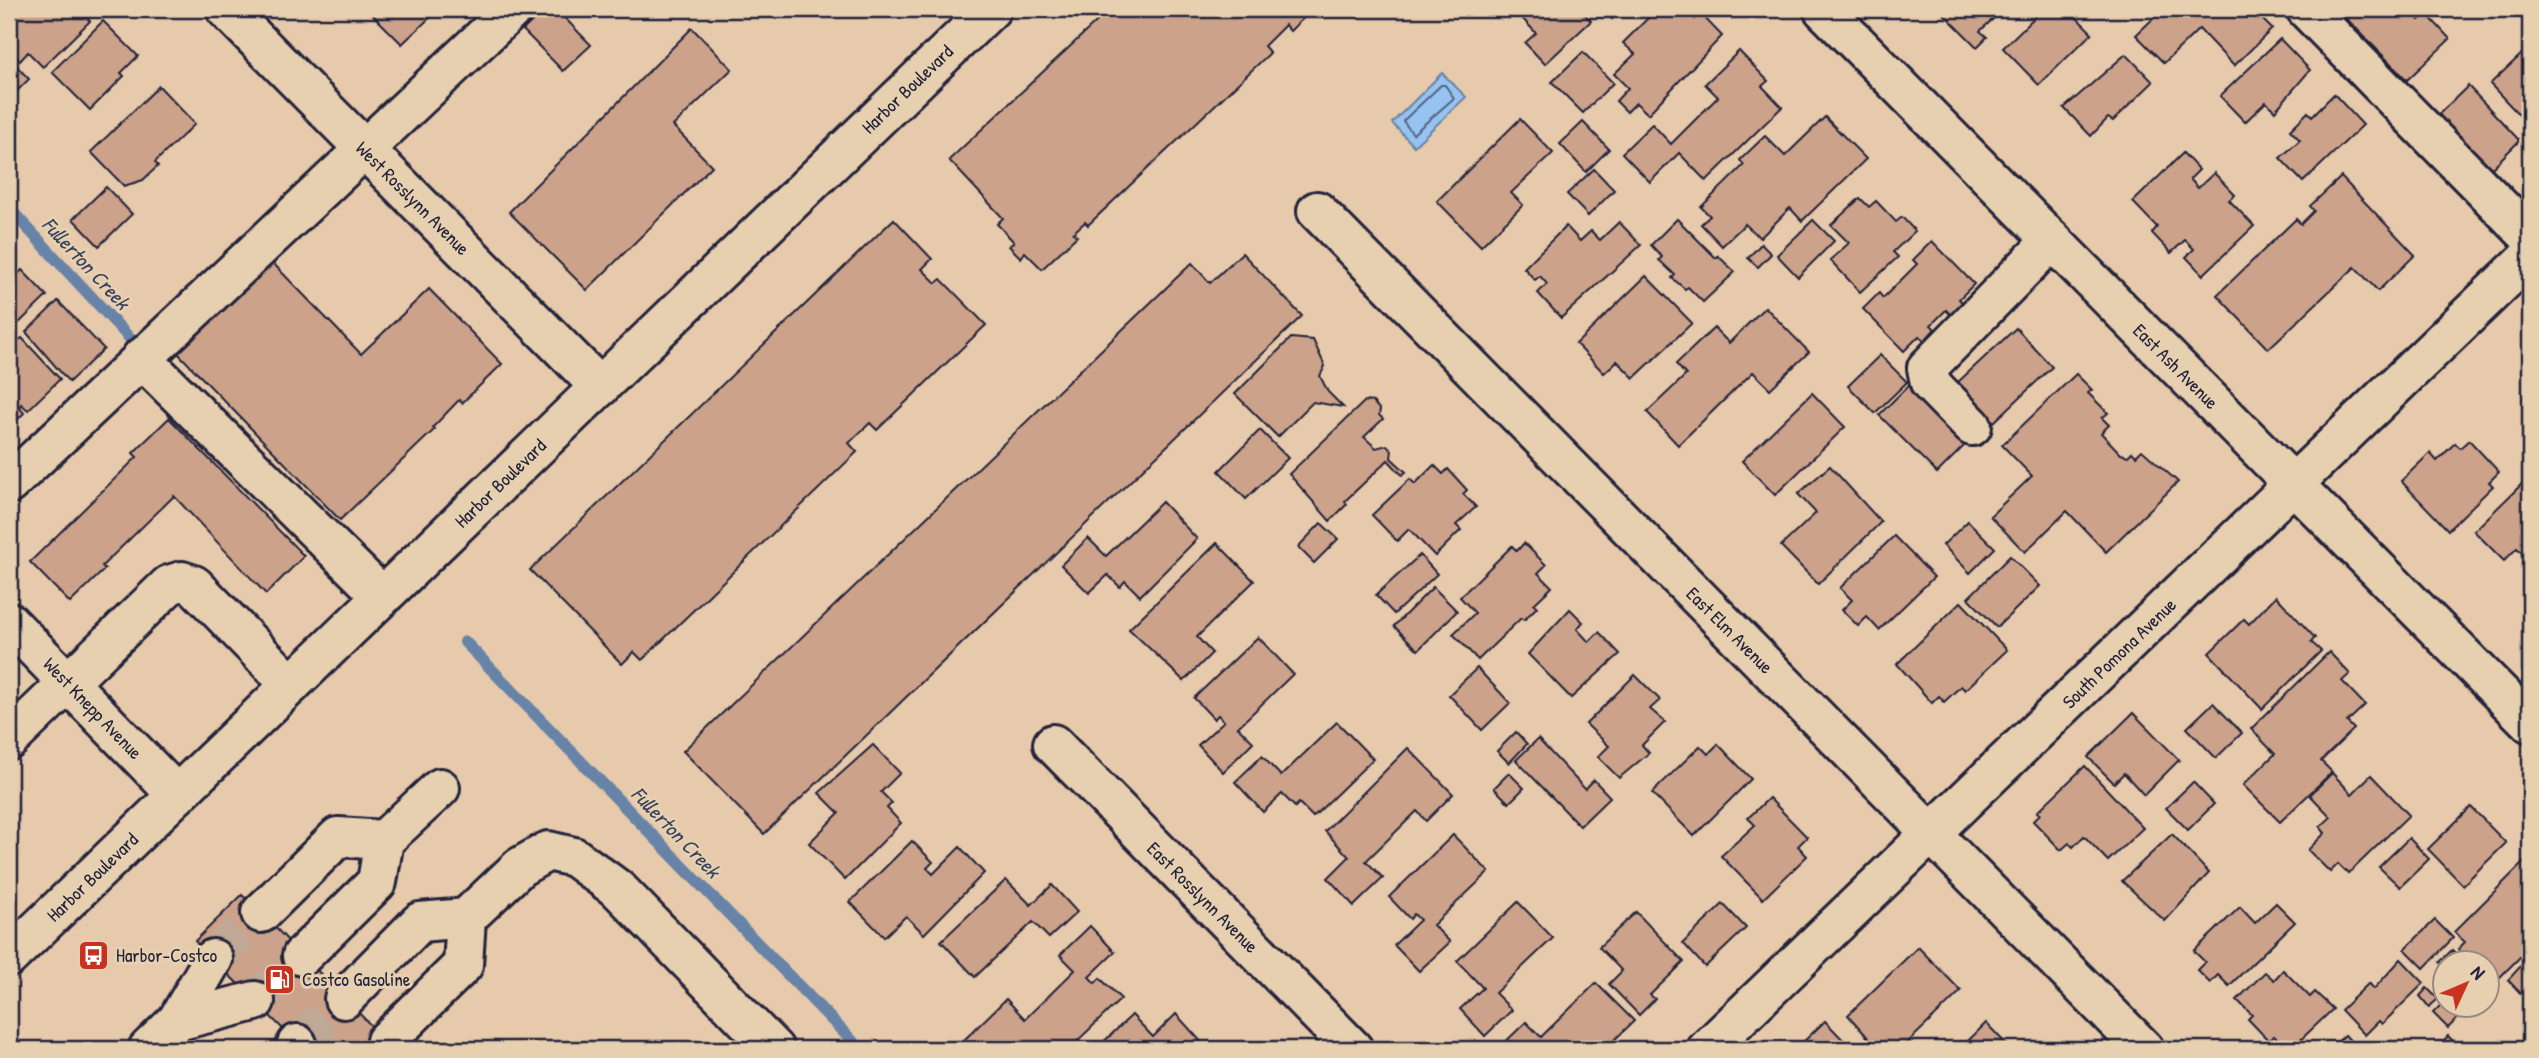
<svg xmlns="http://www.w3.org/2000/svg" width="2539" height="1058" viewBox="0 0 2539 1058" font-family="'Patrick Hand',sans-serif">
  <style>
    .water { fill: #97c3f0; stroke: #6883a8; stroke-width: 2 }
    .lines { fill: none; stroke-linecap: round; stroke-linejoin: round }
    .shore { stroke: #516283; stroke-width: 2 }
    .stream { stroke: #6883a8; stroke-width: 12 }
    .building { fill: #cda28a; stroke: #22223b; stroke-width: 2 }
    .minor-tunnel { stroke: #bfa895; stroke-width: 38; stroke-dasharray: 38 19; stroke-linecap: butt }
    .minor-casing { stroke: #22223b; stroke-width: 44 }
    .major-casing { stroke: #22223b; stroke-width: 44 }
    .minor { stroke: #e7d0b0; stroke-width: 38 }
    .major { stroke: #e7d0b0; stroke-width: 38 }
    .labels { text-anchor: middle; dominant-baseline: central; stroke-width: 6; stroke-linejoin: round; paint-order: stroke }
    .street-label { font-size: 19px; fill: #22223b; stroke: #e7d0b0 }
    .poi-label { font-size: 19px; fill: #22223b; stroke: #e7d0b0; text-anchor: start }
    .water-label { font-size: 21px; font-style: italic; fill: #39425f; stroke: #e7d0b0 }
  </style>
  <rect width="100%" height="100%" fill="#e6caab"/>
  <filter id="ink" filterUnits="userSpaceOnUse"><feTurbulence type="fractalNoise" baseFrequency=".0143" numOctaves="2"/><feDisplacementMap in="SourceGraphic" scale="14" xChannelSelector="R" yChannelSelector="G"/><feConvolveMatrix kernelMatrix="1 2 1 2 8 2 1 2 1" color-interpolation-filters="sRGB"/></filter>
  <g filter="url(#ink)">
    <path class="water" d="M1442,73L1466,97L1414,146L1392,123Z"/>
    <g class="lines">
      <path class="shore" d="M1441,85H1445L1454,98L1413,134L1403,121Z"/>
      <g class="stream">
        <path d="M9,208L134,343"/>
        <path d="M465,642L860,1049"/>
      </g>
    </g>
    <g class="building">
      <path d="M9,9H78L90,21L43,67L28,52L20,61L9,50Z"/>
      <path d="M367,9H439L402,44Z"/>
      <path d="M545,9H556L591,45L563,71L523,30Z"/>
      <path d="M1110,9H1313L1290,31L1285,25L1264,46L1270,53L1088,225L1085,222L1073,233L1077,236L1042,269L1025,252L1021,258L1009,246L1014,242L997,224L1003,218L949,160Z"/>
      <path d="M1532,9H1580L1591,21L1545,64L1525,43L1536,33L1522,18Z"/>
      <path d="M1602,9H1623L1612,19Z"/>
      <path d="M1657,9H1685L1695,19L1701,14L1722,36L1648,114L1636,103L1627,112L1616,101L1628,88L1614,74L1635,54L1623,43Z"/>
      <path d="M1939,9H2004L1980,31L1987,37L1977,47Z"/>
      <path d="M2043,9H2068L2092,33L2039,85L2003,48Z"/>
      <path d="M2163,9H2252L2272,29L2234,66L2199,29L2164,63L2136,35Z"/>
      <path d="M2337,9H2408L2419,20L2426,13L2450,39L2407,80Z"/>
      <path d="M103,21L138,56L121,73L124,76L90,110L52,72Z"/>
      <path d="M692,28L732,69L673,126L712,166L587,290L509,212Z"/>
      <path d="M2280,39L2310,70L2275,111L2266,102L2245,122L2220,96Z"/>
      <path d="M1739,51L1768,81L1762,86L1782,107L1706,181L1679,153L1650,182L1622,153L1652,124L1671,144L1718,97L1705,84Z"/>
      <path d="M2525,51L2530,57V112L2523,119L2490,84Z"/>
      <path d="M1583,52L1613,83L1583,113L1552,82Z"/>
      <path d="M2126,54L2153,82L2113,121L2108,118L2091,136L2064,108Z"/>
      <path d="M9,58L29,79L9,99Z"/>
      <path d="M159,86L195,124L155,162L158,166L143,180L124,186L91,152Z"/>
      <path d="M2468,86L2518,139V142L2490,170L2437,116Z"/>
      <path d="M2334,94L2363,125L2303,182L2280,158L2300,140L2290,130L2308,112L2312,116Z"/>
      <path d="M1825,117L1866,159L1802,221L1790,208L1760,238L1745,224L1722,246L1701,224L1710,216L1701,207L1744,165L1740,160L1765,136L1785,156Z"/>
      <path d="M1520,119L1553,153L1511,193L1523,205L1481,246L1437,201Z"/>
      <path d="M1583,122L1609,149L1586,172L1560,144Z"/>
      <path d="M2183,153L2199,170L2190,179L2198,188L2214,173L2235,195L2229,200L2254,226L2203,275L2186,257L2194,249L2185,240L2171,253L2152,233L2157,227L2133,202Z"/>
      <path d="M1594,169L1614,190L1588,216L1567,194Z"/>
      <path d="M2341,177L2415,255L2378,291L2355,267L2268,349L2217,295L2296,219L2301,224L2314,211L2310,206Z"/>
      <path d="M106,187L132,214L99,246L73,219Z"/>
      <path d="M1860,198L1869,207L1876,201L1896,222L1902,217L1915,231L1893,252L1898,257L1860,292L1830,260L1849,243L1831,225Z"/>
      <path d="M894,219L932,259L922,269L936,283L941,279L986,325L877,430L870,423L849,443L857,452L642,660L634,652L622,664L530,570Z"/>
      <path d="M1677,219L1716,258L1718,256L1735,272L1703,302L1688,287L1685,289L1672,278L1675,275L1659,260L1662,257L1651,245Z"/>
      <path d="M1813,220L1834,241L1798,277L1777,255Z"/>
      <path d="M1619,222L1641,245L1561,318L1538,293L1547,284L1540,276L1535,280L1524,268L1566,226L1580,241L1591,231L1600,240Z"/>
      <path d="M1932,241L1974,284L1959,299L1963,303L1951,315L1946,310L1931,325L1935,329L1924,341L1919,336L1904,351L1863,309L1879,293L1883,298L1917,264L1913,260Z"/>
      <path d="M1761,244L1771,254L1758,267L1748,258Z"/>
      <path d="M1242,253L1302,316L764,834L683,751L1192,263L1210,283Z"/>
      <path d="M265,255L361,354L429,289L502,364L462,403L459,400L433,427L435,429L340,520L171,346Z"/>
      <path d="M9,266L16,273L9,280Z"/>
      <path d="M22,270L47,296L18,324L9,313V283Z"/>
      <path d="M1646,276L1692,323L1634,378L1617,361L1604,373L1576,344Z"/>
      <path d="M58,301L104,349L69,382L26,332Z"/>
      <path d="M1765,307L1809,352L1770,389L1753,372L1678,445L1647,412L1686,375L1676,364L1714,328L1729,343Z"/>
      <path d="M2016,328L2052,367L1994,422L1957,383Z"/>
      <path d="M22,338L60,379L28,410L21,404L19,407L24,413L9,428V346Z"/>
      <path d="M1291,338L1313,340L1325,366L1320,376L1328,392L1343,407L1313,402L1278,437L1235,394Z"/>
      <path d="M1880,355L1907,382L1875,413L1848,386Z"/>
      <path d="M2076,374L2092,390L2088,393L2108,413L2102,418L2109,425L2101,433L2121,454L2128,456L2132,452L2136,456L2142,450L2178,482L2106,552L2067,511L2025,552L1990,516L2032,476L2002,445Z"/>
      <path d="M1909,385L1967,443L1937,473L1879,415Z"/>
      <path d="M2530,392V406L2523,399Z"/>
      <path d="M1812,393L1845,427L1775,495L1742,461Z"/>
      <path d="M1365,401L1373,402L1380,410L1379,415L1383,419L1364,437L1376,448L1387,445L1392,450L1391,458L1406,472L1402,475L1388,460L1345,501L1347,504L1330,521L1289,474Z"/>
      <path d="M169,418L304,556L266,594L174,496L102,566L105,569L70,603L30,562L137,457L133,453Z"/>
      <path d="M1260,430L1288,458L1246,499L1219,471Z"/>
      <path d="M2469,440L2499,472L2489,482L2493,486L2448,530L2401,481L2430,453L2437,461L2455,443L2460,448Z"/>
      <path d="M1434,465L1443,474L1448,469L1467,490L1463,494L1476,507L1456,525L1461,530L1435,556L1409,529L1397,541L1372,515L1410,479L1415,484Z"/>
      <path d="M1830,466L1881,522L1818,584L1781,546L1816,513L1798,494Z"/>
      <path d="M2530,476V547L2523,554L2517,548L2504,561L2474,531Z"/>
      <path d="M1162,502L1197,539L1140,596L1125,581L1120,587L1108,575L1089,593L1061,565L1088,538L1106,556Z"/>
      <path d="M1968,521L1995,548L1970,573L1943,545Z"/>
      <path d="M1321,523L1338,539L1314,563L1298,547Z"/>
      <path d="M1894,536L1934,577L1879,630L1867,617L1858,626L1842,610L1852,600L1840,588Z"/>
      <path d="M1217,543L1254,581L1197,637L1212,653L1184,681L1129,629Z"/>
      <path d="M1524,543L1546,565L1538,573L1552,587L1534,604L1537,607L1524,620L1521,618L1478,660L1453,634L1475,613L1460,597L1512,546L1517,551Z"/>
      <path d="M1420,555L1437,574L1394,614L1376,595Z"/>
      <path d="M2010,556L2040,586L1997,627L1968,598Z"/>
      <path d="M1433,587L1457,611L1418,650L1394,626Z"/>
      <path d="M2276,596L2315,638L2311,642L2321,651L2262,709L2209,653L2244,619L2249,624Z"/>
      <path d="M1961,602L2007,650L1965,690L1961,686L1944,702L1939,696L1932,703L1897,664Z"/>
      <path d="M1570,609L1583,622L1577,629L1589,642L1599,632L1620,654L1571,698L1528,654Z"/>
      <path d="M1258,637L1293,674L1238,727L1253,742L1223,772L1198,745L1224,721L1218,715L1214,719L1194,698Z"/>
      <path d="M2329,652L2350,674L2342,681L2365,705L2347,722L2354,729L2321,761L2332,772L2280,822L2243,785L2275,754L2251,729Z"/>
      <path d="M1477,668L1510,703L1482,730L1449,695Z"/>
      <path d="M1635,675L1660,700L1650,709L1665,722L1642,745L1649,753L1619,778L1598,757L1609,746L1586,724Z"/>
      <path d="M2213,703L2242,733L2216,758L2187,728Z"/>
      <path d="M2133,713L2179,760L2144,795L2124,773L2114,783L2088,757Z"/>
      <path d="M1337,722L1373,759L1313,817L1299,803L1295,807L1282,794L1263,812L1235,782L1262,756L1281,776Z"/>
      <path d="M1516,732L1527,744L1509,763L1497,751Z"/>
      <path d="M1538,739L1585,789L1594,780L1610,797L1580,826L1516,760Z"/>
      <path d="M1718,744L1751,779L1694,836L1652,793L1700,746L1708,754Z"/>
      <path d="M873,745L900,773L881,792L892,803L887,808L901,823L845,880L809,843L839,813L819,793Z"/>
      <path d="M1408,748L1453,794L1426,821L1417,811L1366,861L1383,878L1354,906L1328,878L1349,857L1325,831Z"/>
      <path d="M2085,766L2143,828L2108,861L2084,836L2073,847L2069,843L2061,850L2033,821L2040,814L2037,812Z"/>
      <path d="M1509,773L1524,788L1509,803L1494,788Z"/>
      <path d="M2332,773L2352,794L2371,775L2409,815L2348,874L2338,864L2330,872L2308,850L2325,833L2320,827L2331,817L2310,795Z"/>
      <path d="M2193,782L2214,804L2188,830L2166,808Z"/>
      <path d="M1769,798L1807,837L1798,846L1807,856L1763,899L1721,856L1755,825L1748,818Z"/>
      <path d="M2471,807L2506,843L2463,885L2428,849Z"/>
      <path d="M2172,834L2209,873L2165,921L2122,881Z"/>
      <path d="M1453,835L1489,872L1433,925L1450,942L1419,971L1394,945L1420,920L1414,914L1410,919L1389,897Z"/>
      <path d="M2409,838L2429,859L2400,887L2379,867Z"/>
      <path d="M912,841L933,862L927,868L933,874L960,847L984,873L924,934L906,916L884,937L850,902Z"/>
      <path d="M2525,861L2530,866V947L2486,991V964H2467L2469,961L2458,949L2465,942L2454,932Z"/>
      <path d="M1006,880L1031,905L1052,885L1077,912L1049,938L1033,922L975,977L941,941Z"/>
      <path d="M242,895L261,913L394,1049H303L195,941Z"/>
      <path d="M1518,902L1553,938L1495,993L1512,1010L1485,1036L1460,1009L1483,988L1457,961Z"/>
      <path d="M2276,903L2295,922L2229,986L2218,975L2210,983L2197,970L2205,962L2194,951L2240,907L2255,923Z"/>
      <path d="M1723,904L1746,928L1705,967L1683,943Z"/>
      <path d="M1636,912L1684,962L1650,995L1655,999L1639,1015L1609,984L1622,971L1599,947Z"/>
      <path d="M2435,920L2453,938L2424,968L2405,949Z"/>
      <path d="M1090,926L1115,952L1089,977L1095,983L1100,978L1121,999L1069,1049H960L958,1046L1006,999L1025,1019L1075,970L1060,955Z"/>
      <path d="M1918,947L1961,991L1901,1049L1877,1048L1848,1015Z"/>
      <path d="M2452,950L2465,963L2464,964H2444V967L2440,962Z"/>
      <path d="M2530,956V997L2527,1000L2508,980Z"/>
      <path d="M2401,959L2424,983L2382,1024L2379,1021L2365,1035L2341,1010L2369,983L2374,989Z"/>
      <path d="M2283,970L2310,997L2315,992L2333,1009L2291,1049H2287L2274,1036L2269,1041L2248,1019L2252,1015L2237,1000L2265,972L2274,980Z"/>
      <path d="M1596,983L1634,1021L1605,1049H1498L1526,1022L1541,1037Z"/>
      <path d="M2427,988L2438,999L2429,1007L2420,996Z"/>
      <path d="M2444,1002V1006H2452L2461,1015L2448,1028L2433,1013Z"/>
      <path d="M1176,1014L1205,1046L1201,1049H1096L1132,1015L1153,1037Z"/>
      <path d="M1825,1021L1852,1049H1851L1797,1048Z"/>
      <path d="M1986,1023L2011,1049H1960Z"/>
      <path d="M2530,1023V1038L2523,1030Z"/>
      <path d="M2345,1035L2358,1049H2330Z"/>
      <path d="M2448,1036L2461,1049H2435Z"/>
    </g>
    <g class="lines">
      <g class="minor-tunnel">
        <path d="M213,959L261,913"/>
        <path d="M255,1001L302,956"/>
        <path d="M297,1044L344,999"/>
      </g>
      <defs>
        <g id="minor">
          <path d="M226,9L600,387"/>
          <path d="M1823,9L2530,723"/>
          <path d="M2306,9L2530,237"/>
          <path d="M1317,211L2144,1049"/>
          <path d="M141,358L382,596"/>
          <path d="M1972,426L1930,383L1927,368L2052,240"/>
          <path d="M9,484L513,9"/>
          <path d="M9,622L177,795"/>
          <path d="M9,740L169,585L182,581L194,585L291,685"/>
          <path d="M1053,744L1353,1049"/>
          <path d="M261,913L338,837L384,840L440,788"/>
          <path d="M302,956L377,882L384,840"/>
          <path d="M344,999L420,922L466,918L520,867L548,851L574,857L619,890L774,1049"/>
          <path d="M177,1021L255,1001"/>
          <path d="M386,1041L463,965L466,918"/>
          <path d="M148,1049L177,1021L213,959"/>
          <path d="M295,1049L297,1044"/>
          <path d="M1707,1049L2530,256"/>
        </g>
        <path id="major" d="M9,957L991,9"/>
      </defs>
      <use href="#minor" class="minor-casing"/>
      <use href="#major" class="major-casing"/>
      <use href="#minor" class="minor"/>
      <use href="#major" class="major"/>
    </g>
  </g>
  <defs>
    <symbol id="bus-square" viewBox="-11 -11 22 22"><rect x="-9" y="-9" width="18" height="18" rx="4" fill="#c8321e" stroke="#e7d0b0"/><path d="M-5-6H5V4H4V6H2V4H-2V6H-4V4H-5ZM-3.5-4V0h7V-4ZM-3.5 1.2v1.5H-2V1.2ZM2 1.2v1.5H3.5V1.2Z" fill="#fff"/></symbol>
    <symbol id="fuel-square" viewBox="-11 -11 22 22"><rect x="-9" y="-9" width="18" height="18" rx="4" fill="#c8321e" stroke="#e7d0b0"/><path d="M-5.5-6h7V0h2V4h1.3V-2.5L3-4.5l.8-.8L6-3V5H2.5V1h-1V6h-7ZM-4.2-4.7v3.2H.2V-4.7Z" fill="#fff"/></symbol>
  </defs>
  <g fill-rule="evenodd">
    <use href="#bus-square" x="76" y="938" width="35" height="35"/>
    <use href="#fuel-square" x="262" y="962" width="35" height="35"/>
  </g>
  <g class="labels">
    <g class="street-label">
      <text transform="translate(907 89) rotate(-44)">Harbor Boulevard</text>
      <text transform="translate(413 198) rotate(45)">West Rosslynn Avenue</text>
      <text transform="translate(2176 366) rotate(45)">East Ash Avenue</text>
      <text transform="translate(500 483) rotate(-44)">Harbor Boulevard</text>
      <text transform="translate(1730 630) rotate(45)">East Elm Avenue</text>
      <text transform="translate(2119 653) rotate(-44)">South Pomona Avenue</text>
      <text transform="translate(93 708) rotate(46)">West Knepp Avenue</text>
      <text transform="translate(92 877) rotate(-44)">Harbor Boulevard</text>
      <text transform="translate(1203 897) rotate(45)">East Rosslynn Avenue</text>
    </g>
    <g class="poi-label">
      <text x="116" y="955">Harbor-Costco</text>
      <text x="302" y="979">Costco Gasoline</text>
    </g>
    <g class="water-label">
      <text transform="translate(86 263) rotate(47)">Fullerton Creek</text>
      <text transform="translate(676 832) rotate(46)">Fullerton Creek</text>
    </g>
  </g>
  <rect width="2539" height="1058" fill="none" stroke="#e7d0b0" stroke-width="35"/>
  <rect x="18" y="18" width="2504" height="1023" fill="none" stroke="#22223b" stroke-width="2.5" filter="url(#ink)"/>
  <g transform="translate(2466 984) rotate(46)"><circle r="33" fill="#e7d0b0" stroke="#988a81" stroke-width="2"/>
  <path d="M0-5L12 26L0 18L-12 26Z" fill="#c8321e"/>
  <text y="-10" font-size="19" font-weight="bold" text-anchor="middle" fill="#22223b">N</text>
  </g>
</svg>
